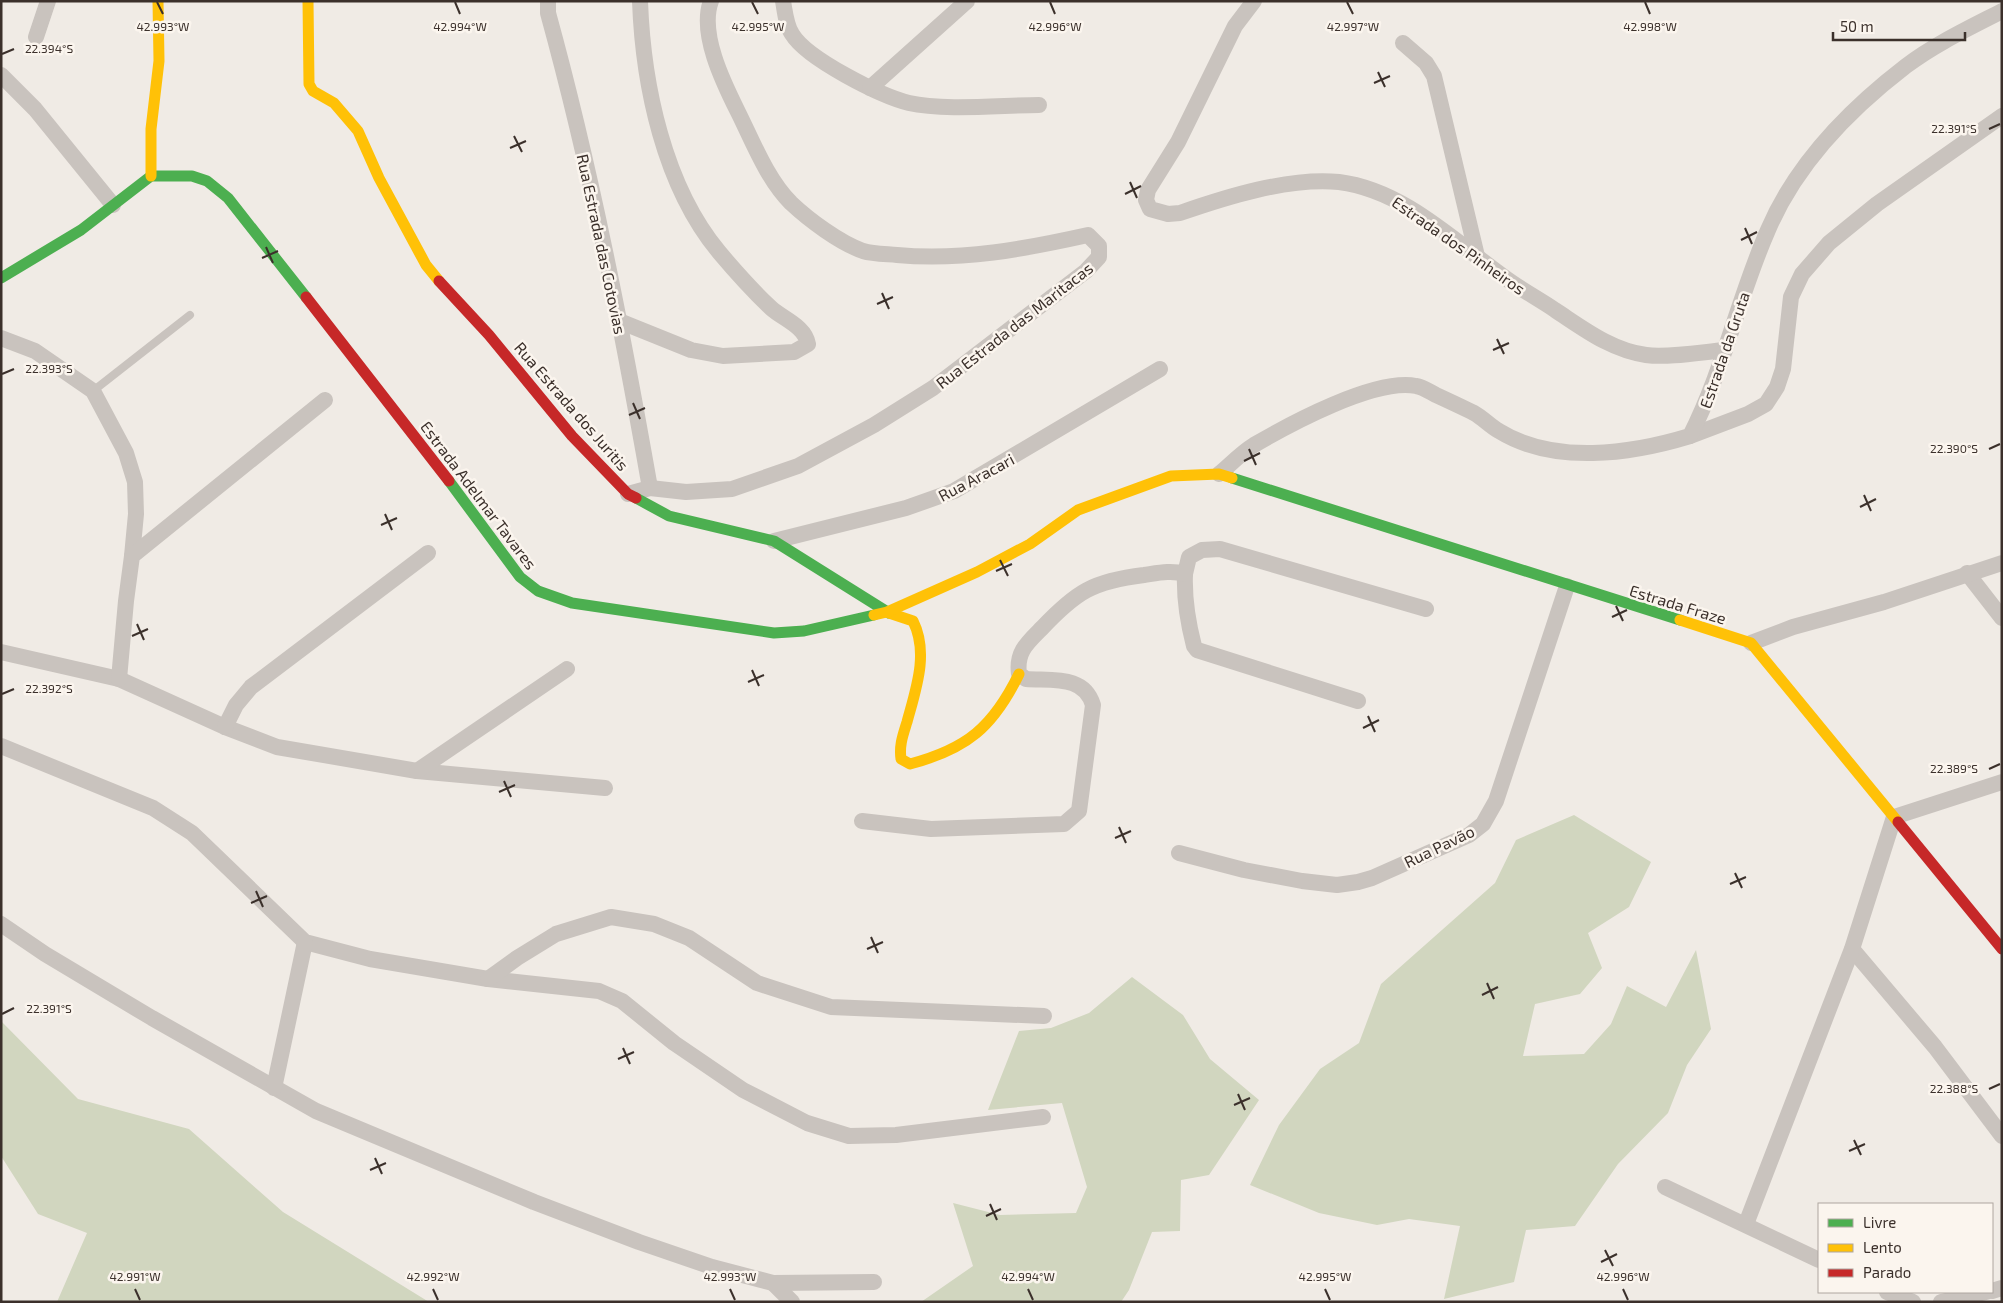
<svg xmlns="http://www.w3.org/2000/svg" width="2003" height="1303" viewBox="0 0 2003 1303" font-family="'Exo 2',sans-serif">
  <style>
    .green { fill: #d1d6bf }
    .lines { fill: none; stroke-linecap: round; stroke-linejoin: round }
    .lane { stroke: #c9c3be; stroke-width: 8 }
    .street { stroke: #c9c3be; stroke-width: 16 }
    .fast { stroke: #4caf50; stroke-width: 11 }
    .slow { stroke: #ffc107; stroke-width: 11 }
    .jam { stroke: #c62828; stroke-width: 11 }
    .ticks { fill: none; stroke: #3b302b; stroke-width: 2 }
    .labels { text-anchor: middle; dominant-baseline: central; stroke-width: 5; stroke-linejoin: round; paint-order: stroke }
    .street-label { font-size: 16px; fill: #3b302b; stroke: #fbf5ee }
    .ticks-label { font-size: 12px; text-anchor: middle; fill: #3b302b; stroke: #fbf5ee; stroke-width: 5; stroke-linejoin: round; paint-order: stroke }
  </style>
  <rect width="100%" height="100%" fill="#f0ebe5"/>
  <g class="green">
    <path d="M1574,815L1651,862L1629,907L1588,933L1602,968L1580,994L1535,1004L1523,1056L1584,1054L1611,1024L1627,986L1666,1007L1696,950L1711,1029L1687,1065L1668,1113L1618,1164L1575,1226L1526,1230L1514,1282L1444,1299L1460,1226L1409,1219L1377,1225L1319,1213L1250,1185L1279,1125L1320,1069L1359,1043L1381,984L1495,883L1516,840Z"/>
    <path d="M1132,977L1183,1015L1210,1059L1259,1100L1209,1175L1181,1180L1180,1231L1152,1232L1129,1290L1121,1302H921L973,1266L953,1203L1000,1215L1076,1213L1087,1187L1062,1103L988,1110L1019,1031L1051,1028L1089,1013Z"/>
    <path d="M1,1021L78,1099L189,1129L283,1212L429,1302H57L87,1233L38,1214L1,1156Z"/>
  </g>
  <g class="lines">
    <path class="lane" d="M93,391L190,315"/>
    <g class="street">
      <path d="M548,1V13C591,169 622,329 650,488"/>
      <path d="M783,1C785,12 786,25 792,34C807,59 881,96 909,103C944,111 1003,105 1039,105"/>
      <path d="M1254,1L1235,26L1178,142L1148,190L1146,200L1150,209L1168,214L1180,213C1226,197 1289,177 1339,182C1403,190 1454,241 1504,277C1520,289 1539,299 1555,310C1584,329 1611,350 1646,355C1669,358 1702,352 1725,350"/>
      <path d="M36,37L48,1"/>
      <path d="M1403,43L1426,63L1434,76L1477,256"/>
      <path d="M1,75L35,109L113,205"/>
      <path d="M870,88L967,1"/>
      <path d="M619,321L691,350L723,356L794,352L808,344C805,326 783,319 771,308C753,291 735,271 719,252C664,186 643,85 640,1"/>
      <path d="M1,338L35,351L93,391L126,453L135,482L136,514L132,556"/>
      <path d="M1690,436L1748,414L1766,404L1777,387L1783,369L1791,297L1802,274L1829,243L1877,204L2002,116"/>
      <path d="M1219,474C1230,465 1241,453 1254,445C1290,424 1375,378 1416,386C1423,387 1430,392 1436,395C1449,401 1462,407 1474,413C1483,418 1490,426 1499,431C1554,465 1631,454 1690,436C1724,369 1738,298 1768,230C1796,164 1850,109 1906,66C1935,44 1969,28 2002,11"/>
      <path d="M628,494L650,488L686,492L732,489L798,466L874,425L933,388L1086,271L1099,257V246L1088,235C1025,249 962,261 897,255C887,254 873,254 863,251C840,243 809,220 791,203C767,179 753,142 738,112C723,82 699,33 711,1"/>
      <path d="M774,541L906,508L954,491L1160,369"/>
      <path d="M1967,573L2002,618"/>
      <path d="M1185,574C1184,598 1188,623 1194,646L1197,650L1358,701"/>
      <path d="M1751,643L1793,627L1884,602L2002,563"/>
      <path d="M1,652L119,679L225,727L277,747L417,771L605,788"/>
      <path d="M119,679L126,601L132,556L325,400"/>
      <path d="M225,727L236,705L251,687L428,553"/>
      <path d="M1,746L153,808L192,833L305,942L370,959L488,979L599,991L622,1001L674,1043L743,1090L807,1123L849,1136L896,1135L1043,1117"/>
      <path d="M417,771L567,669"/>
      <path d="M862,821L931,829L1064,824L1079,811L1093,705C1084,675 1053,681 1026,679L1019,674C1016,652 1027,643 1042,628C1076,592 1093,581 1144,575C1158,573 1171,570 1185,574L1189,557L1202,550L1220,549L1426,609"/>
      <path d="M1179,853L1244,870L1302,881L1337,885L1358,882L1372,878L1469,835L1483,824L1496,801L1567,586"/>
      <path d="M1,924L45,954L152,1018L316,1111L534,1202L639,1242L712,1267L773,1283L874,1282"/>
      <path d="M1852,949L1935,1047L2002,1136"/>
      <path d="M488,979L517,958L556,934L611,917L654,924L689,938L757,983L831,1007L1044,1016"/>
      <path d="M274,1088L305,942"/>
      <path d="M1665,1187L1819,1260"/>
      <path d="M1746,1224L1852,949L1894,817L2002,782"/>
      <path d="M773,1283L792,1302"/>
      <path d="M1992,1291L2002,1288"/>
      <path d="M1887,1292L1913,1302"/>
      <path d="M1941,1302L1986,1292"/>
    </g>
    <g class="fast">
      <path d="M1,278L81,230L151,176H192L207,181L228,198L306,297"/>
      <path d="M1232,478L1680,620"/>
      <path d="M449,481L520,577L538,591L572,603L774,633L804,631L874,615"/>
      <path d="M636,498L669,516L774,541L889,613"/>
    </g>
    <g class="slow">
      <path d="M308,1L309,84L313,91L334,103L358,131L379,178L426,265L439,281"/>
      <path d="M151,176V129L159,61L158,1"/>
      <path d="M889,613L913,621C929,653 916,689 907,722C903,735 899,745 901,759L910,764C967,749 993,727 1019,674"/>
      <path d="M874,615L887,612L977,572L1030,544L1078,510L1171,476L1219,474L1232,478"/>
      <path d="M1680,620L1751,643L1898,822"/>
    </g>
    <g class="jam">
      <path d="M439,281L489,335L572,436L628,494L636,498"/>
      <path d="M306,297L449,481"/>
      <path d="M1898,822L2002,949"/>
    </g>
  </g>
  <path class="ticks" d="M157,2L163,14M455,2L460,14M752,2L758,14M1050,2L1055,14M1347,2L1353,14M1645,2L1650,14M2,54L14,49M1378,72L1385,87M1374,83L1390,76M1989,129L2000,124M514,136L522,152M510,148L526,141M1130,182L1137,198M1125,194L1141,186M1745,228L1752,244M1741,240L1757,232M266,247L273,263M262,258L278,251M882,293L889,309M877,304L893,297M1497,339L1504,354M1493,350L1509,343M2,374L14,369M633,403L640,419M629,415L645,408M1249,449L1256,465M1989,449L2000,444M1244,461L1260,453M1864,495L1871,511M1860,507L1876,499M385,514L392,530M381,525L397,518M1000,560L1008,576M996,571L1012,564M1616,606L1623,621M1612,617L1627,610M137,624L144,640M132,636L148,629M752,670L759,686M748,682L764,675M2,694L14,689M1368,716L1375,732M1363,728L1379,720M1989,769L2000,764M504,781L511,797M499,792L515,785M1119,827L1126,843M1115,838L1131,831M1735,873L1742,888M1730,884L1746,877M256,891L263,907M251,903L267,896M871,937L878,953M867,949L883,942M1487,983L1494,999M1482,995L1498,987M2,1014L14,1008M623,1048L630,1064M618,1059L634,1052M1989,1089L2000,1084M1238,1094L1245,1110M1234,1105L1250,1098M1854,1140L1861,1155M1849,1151L1865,1144M375,1158L382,1174M370,1170L386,1163M990,1204L997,1220M986,1216L1001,1209M1605,1250L1613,1266M1601,1262L1617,1254M135,1289L140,1300M433,1289L438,1300M730,1289L735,1300M1028,1289L1033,1300M1325,1289L1330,1300M1623,1289L1628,1300"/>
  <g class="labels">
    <g class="street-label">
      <text transform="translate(602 244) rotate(78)">Rua Estrada das Cotovias</text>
      <text transform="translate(1459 245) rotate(35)">Estrada dos Pinheiros</text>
      <text transform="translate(1014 325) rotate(-38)">Rua Estrada das Maritacas</text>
      <text transform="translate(1724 350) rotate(-71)">Estrada da Gruta</text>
      <text transform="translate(572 406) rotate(49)">Rua Estrada dos Juritis</text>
      <text transform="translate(976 477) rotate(-28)">Rua Aracari</text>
      <text transform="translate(479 495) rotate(53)">Estrada Adelmar Tavares</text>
      <text transform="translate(1678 604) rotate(17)">Estrada Fraze</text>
      <text transform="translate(1439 846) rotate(-26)">Rua Pavão</text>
    </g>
  </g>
  <g class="ticks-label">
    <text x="163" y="31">42.993°W</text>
    <text x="460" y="31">42.994°W</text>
    <text x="758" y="31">42.995°W</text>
    <text x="1055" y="31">42.996°W</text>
    <text x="1353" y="31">42.997°W</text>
    <text x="1650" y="31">42.998°W</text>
    <text x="49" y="53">22.394°S</text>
    <text x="1954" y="133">22.391°S</text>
    <text x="49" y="373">22.393°S</text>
    <text x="1954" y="453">22.390°S</text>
    <text x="49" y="693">22.392°S</text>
    <text x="1954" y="773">22.389°S</text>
    <text x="49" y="1013">22.391°S</text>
    <text x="1954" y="1093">22.388°S</text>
    <text x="135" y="1281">42.991°W</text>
    <text x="433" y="1281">42.992°W</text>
    <text x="730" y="1281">42.993°W</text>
    <text x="1028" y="1281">42.994°W</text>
    <text x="1325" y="1281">42.995°W</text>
    <text x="1623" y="1281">42.996°W</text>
  </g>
  <rect width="2003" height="1303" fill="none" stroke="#3b302b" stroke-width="5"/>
  <rect x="1818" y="1203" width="175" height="90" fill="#fbf5ee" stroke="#aea6a0"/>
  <rect x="1828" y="1219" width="25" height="8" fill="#4caf50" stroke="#aea6a0"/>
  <text x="1863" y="1228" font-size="15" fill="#3b302b">Livre</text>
  <rect x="1828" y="1244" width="25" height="8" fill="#ffc107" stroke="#aea6a0"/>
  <text x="1863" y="1253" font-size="15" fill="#3b302b">Lento</text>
  <rect x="1828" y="1269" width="25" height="8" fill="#c62828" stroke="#aea6a0"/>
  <text x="1863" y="1278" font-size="15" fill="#3b302b">Parado</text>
  <path d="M1833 32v8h132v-8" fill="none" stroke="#3b302b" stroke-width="2.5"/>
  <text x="1840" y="32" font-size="15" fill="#3b302b" stroke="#fbf5ee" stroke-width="4" paint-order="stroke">50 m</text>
</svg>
